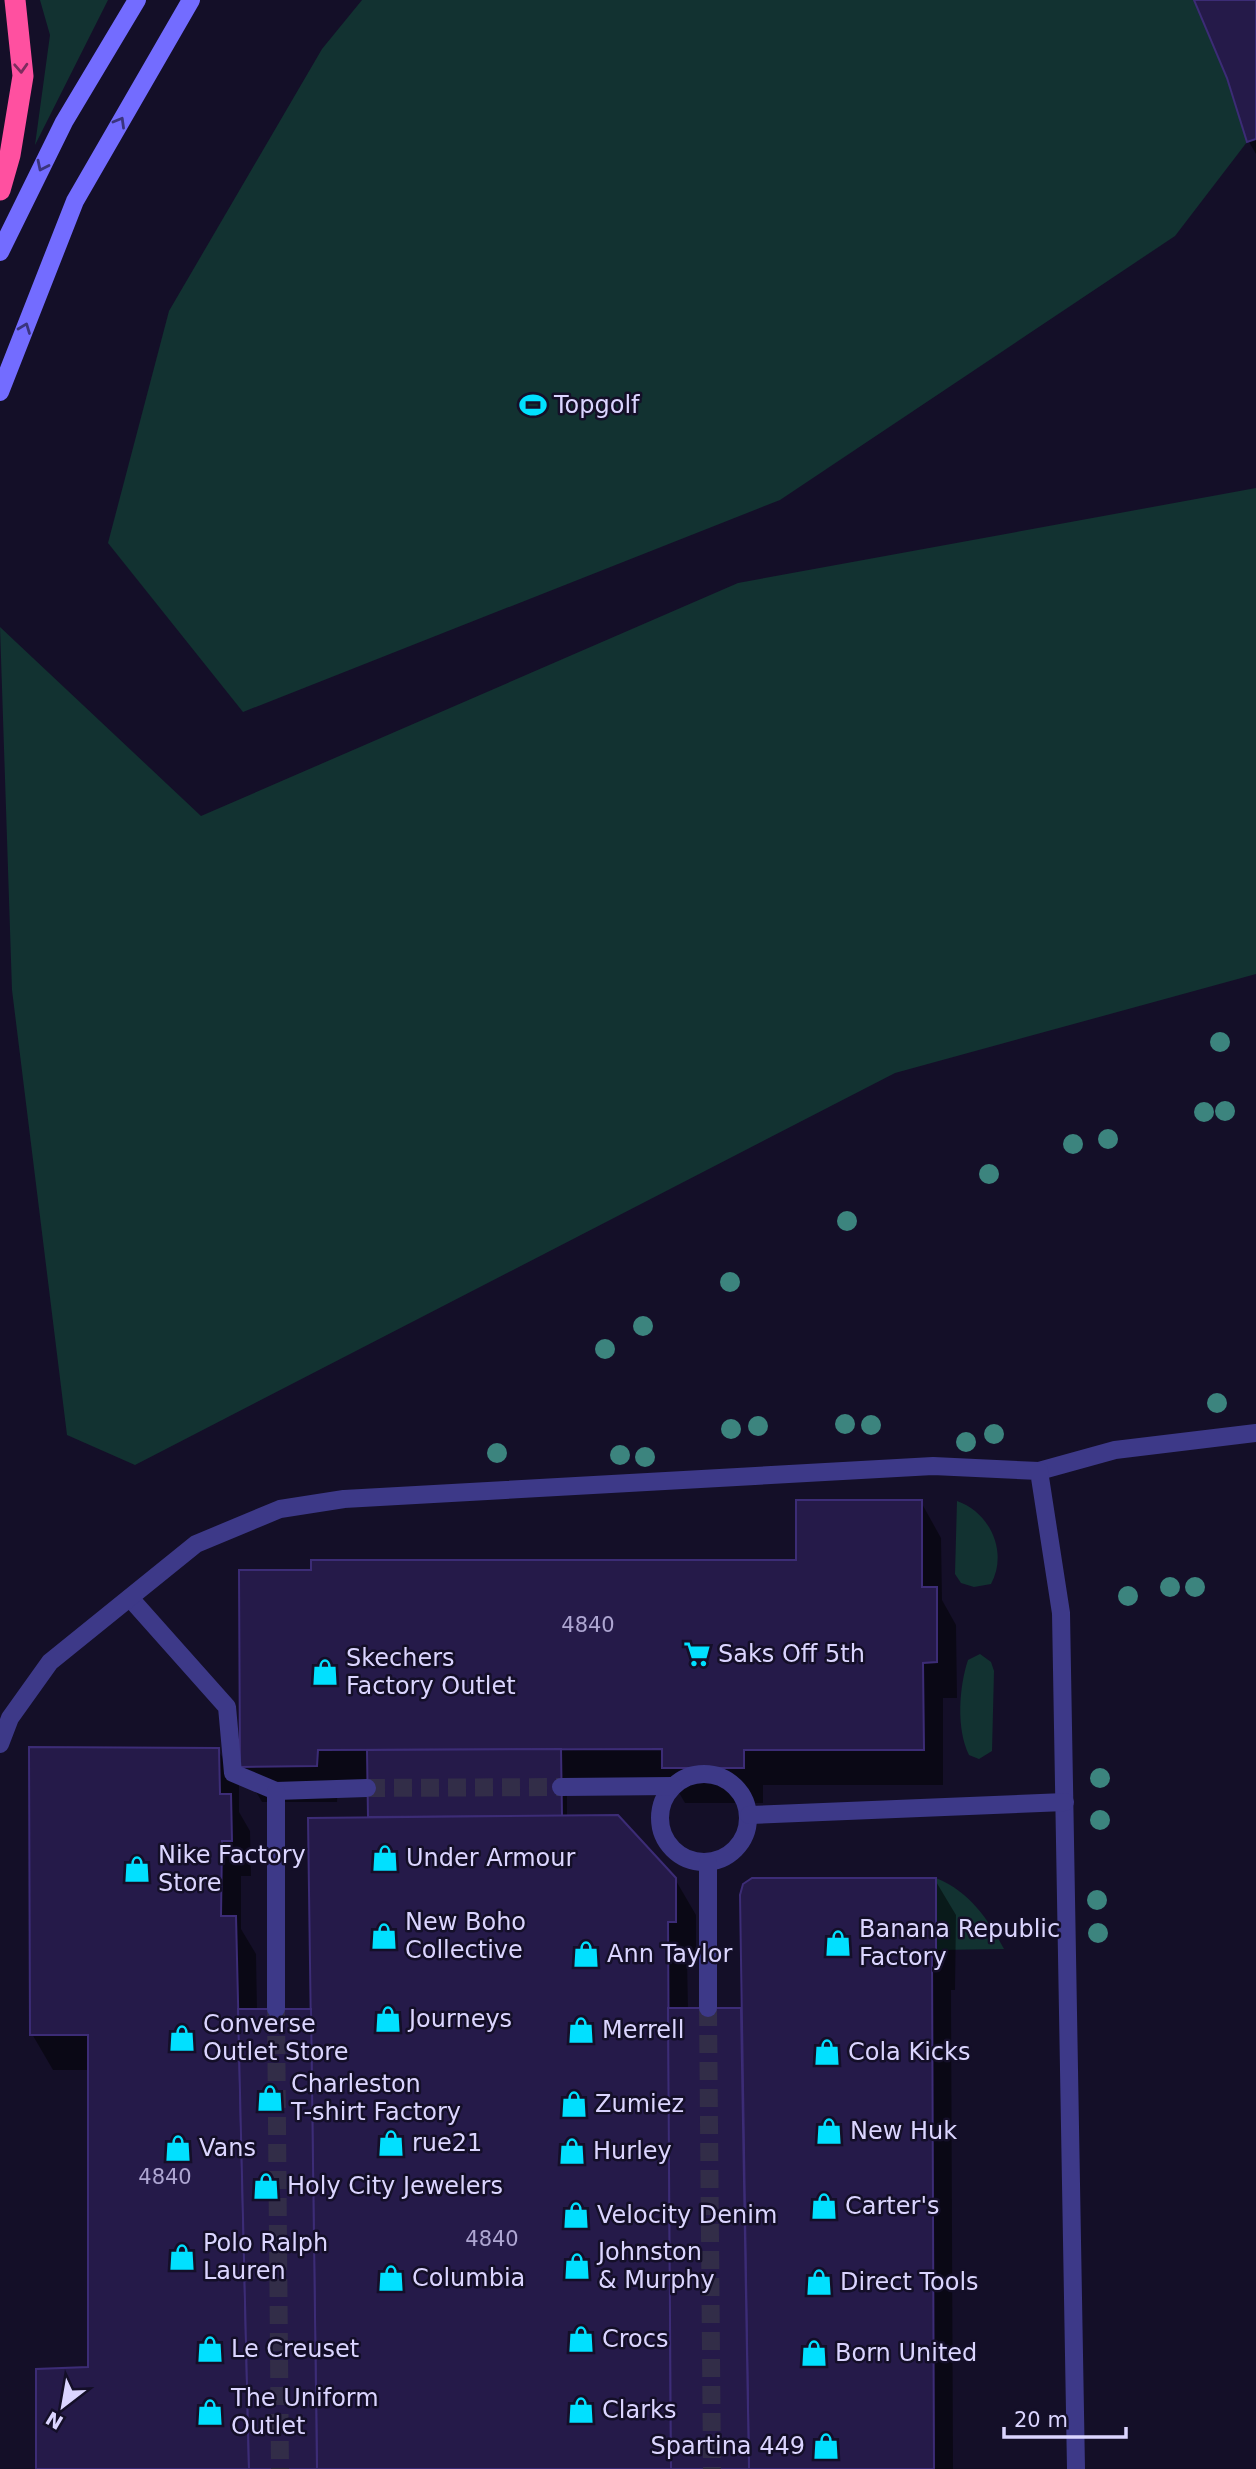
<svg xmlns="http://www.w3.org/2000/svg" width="1256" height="2469" viewBox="0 0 1256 2469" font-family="'DejaVu Sans',sans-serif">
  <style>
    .green { fill: #123231 }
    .shadow { fill: #0007 }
    .building { fill: #251a49; stroke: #3c2c76; stroke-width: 2 }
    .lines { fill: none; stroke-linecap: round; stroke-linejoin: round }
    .street-tunnel { stroke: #322d48; stroke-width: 18; stroke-dasharray: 18 9; stroke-linecap: butt }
    .lane { stroke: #3d3988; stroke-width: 18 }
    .street { stroke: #3d3988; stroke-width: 18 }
    .secondary { stroke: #736cff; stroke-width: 18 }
    .highway { stroke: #ff50a0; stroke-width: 21 }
    .tree { fill: #3c847e }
    .oneway { stroke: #7e2c5e }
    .oneway2 { stroke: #3a347e }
    .labels { text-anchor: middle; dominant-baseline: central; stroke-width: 5; stroke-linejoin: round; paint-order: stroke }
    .number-label { font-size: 21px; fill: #aea6d2 }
    .poi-label { font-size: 24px; fill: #dbd5ff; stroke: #140f28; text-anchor: start }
  </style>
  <rect width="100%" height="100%" fill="#140f28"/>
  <g class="green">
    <path d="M40,0H108L35,145L50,35Z"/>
    <path d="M362,0H1194L1227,78L1247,142L1175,236L780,500L243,712L108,543L169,311L322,49Z"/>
    <path d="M1256,488V974L895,1073L135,1465L67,1435L12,990L0,627L201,816L738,583Z"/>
    <path d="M957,1501C991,1513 1008,1553 991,1584L974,1587L961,1583L955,1574Z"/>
    <path d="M980,1654L991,1662L994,1671L992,1751L979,1759L969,1755C956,1729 959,1687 968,1660Z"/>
    <path d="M936,1878C970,1892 987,1918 1004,1949L936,1950Z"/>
  </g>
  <g class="shadow">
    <path d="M1196,0H1256V154L1249,142L1229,77Z"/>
    <path d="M921,1502L941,1538L942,1600L956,1625L957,1698H943V1785H763V1803H685L674,1784L567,1785V1817L675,1879L696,1915V1958L687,1957L688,2010L740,2009L743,2015L935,1880L956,1915L955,1990H951L953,2469H38L90,2368L89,2070H53L32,2034L218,1750L239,1785V1812L250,1831L251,1876H241V1929L256,1954L257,2011H313L371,1819L369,1785H338L337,1802H262L241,1766L798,1562Z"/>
  </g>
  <g class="building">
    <path d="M1194,0H1256V139L1247,142L1227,78Z"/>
    <path d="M796,1500H922V1587H937V1662L923,1663L924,1750H744V1768H662V1749L318,1750L317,1766L240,1767L239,1570H311V1560H796Z"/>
    <path d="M29,1747L219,1748L220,1794H231L232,1841H222L221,1916H236L249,2469H36V2369L88,2367V2035H30Z"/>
    <path d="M561,1749L562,1816L368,1817L367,1750Z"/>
    <path d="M618,1815L676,1878V1922H668L671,2469H317L308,1818Z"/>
    <path d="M752,1878H936V1955H932L934,2469H749L740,1895L743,1884Z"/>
    <path d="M668,2008H741L749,2469H671Z"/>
    <path d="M238,2009H311L317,2469H249Z"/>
  </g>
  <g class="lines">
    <g class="street-tunnel">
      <path d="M367,1788L561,1787"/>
      <path d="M708,2008L712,2469"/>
      <path d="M276,2009L280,2469"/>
    </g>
    <path class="lane" d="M1039,1471L1115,1450L1256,1433"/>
    <g class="street">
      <path d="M130,1598L227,1707L233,1773L276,1791L367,1788"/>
      <path d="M0,1744L10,1718L50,1662L196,1544L280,1509L344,1499L933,1466L1039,1471L1061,1613L1076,2469"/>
      <circle cx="704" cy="1818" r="44"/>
      <path d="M561,1787L673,1786"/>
      <path d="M276,1791V2009"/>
      <path d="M749,1815L1065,1802"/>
      <path d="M708,1862V2008"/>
    </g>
    <g class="secondary">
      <path d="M0,252L64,122L137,0"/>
      <path d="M0,392L75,201L191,0"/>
    </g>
    <path class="highway" d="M0,190L10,155L23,76L15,0"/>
  </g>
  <g class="tree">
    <circle cx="1220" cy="1042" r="10"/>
    <circle cx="1225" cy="1111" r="10"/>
    <circle cx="1204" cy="1112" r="10"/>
    <circle cx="1108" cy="1139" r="10"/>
    <circle cx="1073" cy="1144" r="10"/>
    <circle cx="989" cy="1174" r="10"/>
    <circle cx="847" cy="1221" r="10"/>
    <circle cx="730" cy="1282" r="10"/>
    <circle cx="643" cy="1326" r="10"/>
    <circle cx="605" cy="1349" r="10"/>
    <circle cx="1217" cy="1403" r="10"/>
    <circle cx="845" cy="1424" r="10"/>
    <circle cx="871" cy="1425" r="10"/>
    <circle cx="758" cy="1426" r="10"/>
    <circle cx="731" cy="1429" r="10"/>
    <circle cx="994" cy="1434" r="10"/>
    <circle cx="966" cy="1442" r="10"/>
    <circle cx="497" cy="1453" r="10"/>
    <circle cx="620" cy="1455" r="10"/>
    <circle cx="645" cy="1457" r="10"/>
    <circle cx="1170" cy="1587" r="10"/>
    <circle cx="1195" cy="1587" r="10"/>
    <circle cx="1128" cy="1596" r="10"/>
    <circle cx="1100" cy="1778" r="10"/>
    <circle cx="1100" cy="1820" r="10"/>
    <circle cx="1097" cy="1900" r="10"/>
    <circle cx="1098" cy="1933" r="10"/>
  </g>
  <defs><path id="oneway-chevron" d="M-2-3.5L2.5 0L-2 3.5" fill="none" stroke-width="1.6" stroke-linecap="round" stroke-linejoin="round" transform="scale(1.75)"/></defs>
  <use class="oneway" href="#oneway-chevron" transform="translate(21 68) rotate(87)"/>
  <g class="oneway2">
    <use href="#oneway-chevron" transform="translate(120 122) rotate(-60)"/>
    <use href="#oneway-chevron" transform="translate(42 166) rotate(116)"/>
    <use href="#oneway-chevron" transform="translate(25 328) rotate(-69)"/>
  </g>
  <defs>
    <symbol id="stadium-bare" viewBox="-9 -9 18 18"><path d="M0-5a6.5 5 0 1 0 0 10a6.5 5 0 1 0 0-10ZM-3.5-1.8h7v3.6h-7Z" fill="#01e0ff" stroke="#140f28" stroke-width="2.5" paint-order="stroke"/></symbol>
    <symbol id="supermarket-bare" viewBox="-9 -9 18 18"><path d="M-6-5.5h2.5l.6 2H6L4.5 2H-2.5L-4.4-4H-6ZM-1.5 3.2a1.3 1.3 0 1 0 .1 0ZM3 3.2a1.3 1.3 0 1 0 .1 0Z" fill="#01e0ff" stroke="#140f28" stroke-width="2.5" paint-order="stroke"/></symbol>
    <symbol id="shop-bare" viewBox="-9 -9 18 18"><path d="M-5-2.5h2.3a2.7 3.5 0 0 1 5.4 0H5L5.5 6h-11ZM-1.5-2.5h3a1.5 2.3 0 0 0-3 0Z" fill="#01e0ff" stroke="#140f28" stroke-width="2.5" paint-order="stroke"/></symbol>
  </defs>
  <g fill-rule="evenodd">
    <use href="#stadium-bare" x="514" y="386" width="38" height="38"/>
    <use href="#supermarket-bare" x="678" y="1635" width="38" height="38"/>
    <use href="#shop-bare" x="306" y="1653" width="38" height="38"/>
    <use href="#shop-bare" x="366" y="1839" width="38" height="38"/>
    <use href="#shop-bare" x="118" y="1850" width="38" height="38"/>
    <use href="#shop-bare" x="365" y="1917" width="38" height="38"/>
    <use href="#shop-bare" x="819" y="1924" width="38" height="38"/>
    <use href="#shop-bare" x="567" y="1935" width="38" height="38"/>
    <use href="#shop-bare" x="369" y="2000" width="38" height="38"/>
    <use href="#shop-bare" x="562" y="2011" width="38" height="38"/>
    <use href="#shop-bare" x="163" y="2019" width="38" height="38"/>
    <use href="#shop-bare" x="808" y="2033" width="38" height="38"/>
    <use href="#shop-bare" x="251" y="2079" width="38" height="38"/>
    <use href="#shop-bare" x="555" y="2085" width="38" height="38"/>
    <use href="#shop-bare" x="810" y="2112" width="38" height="38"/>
    <use href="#shop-bare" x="372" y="2124" width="38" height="38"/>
    <use href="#shop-bare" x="159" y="2129" width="38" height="38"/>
    <use href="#shop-bare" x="553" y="2132" width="38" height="38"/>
    <use href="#shop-bare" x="247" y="2167" width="38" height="38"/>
    <use href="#shop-bare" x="805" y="2187" width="38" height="38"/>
    <use href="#shop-bare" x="557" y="2196" width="38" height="38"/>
    <use href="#shop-bare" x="163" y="2238" width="38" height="38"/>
    <use href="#shop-bare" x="558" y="2247" width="38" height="38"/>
    <use href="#shop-bare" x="372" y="2259" width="38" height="38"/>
    <use href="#shop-bare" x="800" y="2263" width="38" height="38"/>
    <use href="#shop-bare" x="562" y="2320" width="38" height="38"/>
    <use href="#shop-bare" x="191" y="2330" width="38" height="38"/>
    <use href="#shop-bare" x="795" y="2334" width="38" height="38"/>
    <use href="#shop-bare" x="562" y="2391" width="38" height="38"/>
    <use href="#shop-bare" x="191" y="2393" width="38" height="38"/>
    <use href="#shop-bare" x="807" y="2427" width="38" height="38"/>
  </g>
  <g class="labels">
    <g class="number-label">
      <text x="588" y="1625">4840</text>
      <text x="165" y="2177">4840</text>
      <text x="492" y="2239">4840</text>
    </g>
    <g class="poi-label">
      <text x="554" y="405">Topgolf</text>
      <text x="718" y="1654">Saks Off 5th</text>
      <text x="346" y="1658">Skechers<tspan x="346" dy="28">Factory Outlet</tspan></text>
      <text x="158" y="1855">Nike Factory<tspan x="158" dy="28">Store</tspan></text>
      <text x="406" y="1858">Under Armour</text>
      <text x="405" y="1922">New Boho<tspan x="405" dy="28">Collective</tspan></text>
      <text x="859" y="1929">Banana Republic<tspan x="859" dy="28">Factory</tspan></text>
      <text x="607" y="1954">Ann Taylor</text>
      <text x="409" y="2019">Journeys</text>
      <text x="203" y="2024">Converse<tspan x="203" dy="28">Outlet Store</tspan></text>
      <text x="602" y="2030">Merrell</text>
      <text x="848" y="2052">Cola Kicks</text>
      <text x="291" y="2084">Charleston<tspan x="291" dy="28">T-shirt Factory</tspan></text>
      <text x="595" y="2104">Zumiez</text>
      <text x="850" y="2131">New Huk</text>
      <text x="412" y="2143">rue21</text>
      <text x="199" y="2148">Vans</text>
      <text x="593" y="2151">Hurley</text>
      <text x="287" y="2186">Holy City Jewelers</text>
      <text x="845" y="2206">Carter's</text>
      <text x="597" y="2215">Velocity Denim</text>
      <text x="203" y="2243">Polo Ralph<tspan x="203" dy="28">Lauren</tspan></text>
      <text x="598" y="2252">Johnston<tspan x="598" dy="28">&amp; Murphy</tspan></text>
      <text x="412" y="2278">Columbia</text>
      <text x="840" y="2282">Direct Tools</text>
      <text x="602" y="2339">Crocs</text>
      <text x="231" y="2349">Le Creuset</text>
      <text x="835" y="2353">Born United</text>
      <text x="231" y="2398">The Uniform<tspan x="231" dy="28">Outlet</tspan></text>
      <text x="602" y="2410">Clarks</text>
      <text x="805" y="2446" text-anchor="end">Spartina 449</text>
    </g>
  </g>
  <g transform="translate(63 2406) rotate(211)" stroke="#140f28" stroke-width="5" paint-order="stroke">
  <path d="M0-5L12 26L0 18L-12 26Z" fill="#dbd5ff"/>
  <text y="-10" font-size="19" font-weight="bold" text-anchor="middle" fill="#dbd5ff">N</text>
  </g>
  <path d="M1004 2427v10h122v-10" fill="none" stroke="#dbd5ff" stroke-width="3.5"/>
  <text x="1014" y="2427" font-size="21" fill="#dbd5ff" stroke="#140f28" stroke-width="5" paint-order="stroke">20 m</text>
</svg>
